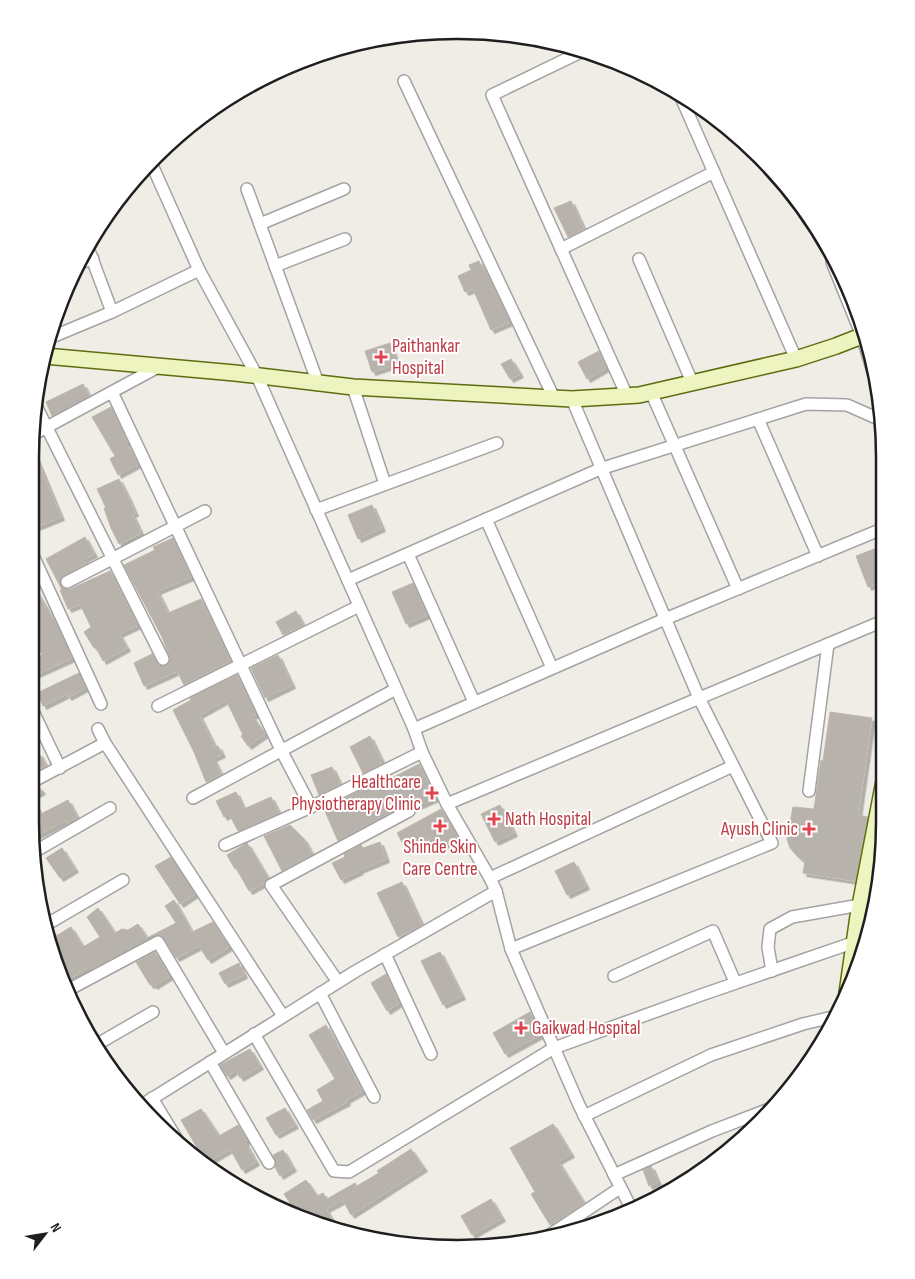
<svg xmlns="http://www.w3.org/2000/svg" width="915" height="1279" viewBox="0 0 915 1279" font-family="'Sofia Sans Condensed',sans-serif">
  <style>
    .building { fill: #b8b2ac; stroke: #bfb5aa; filter: url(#shadow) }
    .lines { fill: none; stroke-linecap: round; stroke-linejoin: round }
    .street-casing { stroke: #a3a3a3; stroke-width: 14 }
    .secondary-casing { stroke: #5e6d0f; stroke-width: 18 }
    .street { stroke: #fff; stroke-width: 11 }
    .secondary { stroke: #eef4c0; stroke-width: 15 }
    .health-dot { fill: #e0444e; stroke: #fff; stroke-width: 2 }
    .labels { text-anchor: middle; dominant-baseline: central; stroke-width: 4; stroke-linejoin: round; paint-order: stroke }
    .health-label { font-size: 19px; fill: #be3a42; stroke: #fff; text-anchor: start }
    .rim { fill: none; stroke: #1f1f1f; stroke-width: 2.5 }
  </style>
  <defs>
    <filter id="shadow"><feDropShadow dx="3.5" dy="3.5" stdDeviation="0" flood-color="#0004"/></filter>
  </defs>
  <rect width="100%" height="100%" fill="#efede6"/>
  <g class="building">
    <path d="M571,201L584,229L568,237L554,208Z"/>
    <path d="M479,261L482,268H484L510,322L491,330L473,289L465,292L458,276L471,270L469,265Z"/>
    <path d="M390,343L397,364L372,372L365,351Z"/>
    <path d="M599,351L606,368L587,379L578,362Z"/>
    <path d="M511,359L520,374L510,379L501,364Z"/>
    <path d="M83,384L89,396L52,416L46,402Z"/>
    <path d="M111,407L127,442L126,443L138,464L118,475L110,459L115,456L92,417Z"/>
    <path d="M31,445L61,517L36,527L30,513Z"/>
    <path d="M119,479L129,499L135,513L132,514L141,533L119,544L111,528L104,508H106L97,489Z"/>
    <path d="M372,505L382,528L358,539L348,515Z"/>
    <path d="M85,537L94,554L84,559L85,564L61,578V586L66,589H70L110,571L138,625L119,634L127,648L103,661L96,647L94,648L84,632L91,627L80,604L68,609L60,590H62L46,559Z"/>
    <path d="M173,538L191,577L157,591L168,613L201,599L231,661L184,685L177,671L144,686L134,663L152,654L159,665L163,666L169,663L170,659L162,637L124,565L155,550L153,547Z"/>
    <path d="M882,546V581L868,587L856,556Z"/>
    <path d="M30,581L58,627L72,658L30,677V660L42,655L30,630Z"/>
    <path d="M413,583L427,615L406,624L392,592Z"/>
    <path d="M296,611L303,625L283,635L276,622Z"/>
    <path d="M278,655L292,685L265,698L251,668Z"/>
    <path d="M79,673L85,688L68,697L67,694L43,706L37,693Z"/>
    <path d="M237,675L256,714L252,716L265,734L248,746L241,736L243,735L226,700L199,715L215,747L218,746L222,754L213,758L221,774L206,782L194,752L173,710L191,700L190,698Z"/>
    <path d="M830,712L872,718L858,815L868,817L855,881L803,873L805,861L798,857L790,848L787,839L793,807L814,809L821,760L823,761Z"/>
    <path d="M370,736L381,759L379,760L381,764L363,773L350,747Z"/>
    <path d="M39,753L46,766L30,774V758Z"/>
    <path d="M419,764L436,798L415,807L410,804H405L338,841L324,809L388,777L390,779Z"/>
    <path d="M332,767L340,784L319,795L311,775Z"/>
    <path d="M39,787L42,791L31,797L41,814L68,800L77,817L67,823L66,820L32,838L30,822V790Z"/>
    <path d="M236,792L244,809L271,797L279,813L238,831L229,814L224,817L216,801Z"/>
    <path d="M500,805L514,833L495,842L481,814Z"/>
    <path d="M441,809L458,838L443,847L437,836L407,851L397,833Z"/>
    <path d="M290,825L304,839L312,854L282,871L264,836Z"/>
    <path d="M380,842L386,859L359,870L360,871L341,880L332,863L345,857L344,854L361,845L363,848Z"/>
    <path d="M247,843L268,878L264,883L249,891L236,868L235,869L227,855Z"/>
    <path d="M62,848L75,869L60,878L46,858Z"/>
    <path d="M171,857L195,894L180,904L155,866Z"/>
    <path d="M574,862L586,886L567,895L555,871Z"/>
    <path d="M402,882L422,925L398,937L377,893Z"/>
    <path d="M174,900L192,932L213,922L229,947L208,960L199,946L176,958L164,938L158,935L91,969L89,967L66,981L62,970L64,969L45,933L52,930L56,936L71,927L83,947L100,937L87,917L98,908L115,933L122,929L128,930L138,924L147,938L176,923L165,906Z"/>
    <path d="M155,952L170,976L154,986L153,984L150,985L136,962Z"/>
    <path d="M440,952L462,996L443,1005L421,961Z"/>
    <path d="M239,963L244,975L225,984L219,973Z"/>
    <path d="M386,974L399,1003L387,1011L371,983Z"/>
    <path d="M530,1012L540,1035L505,1054L493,1033Z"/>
    <path d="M326,1025L362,1091L346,1100L347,1102L313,1120L307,1110L323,1101L317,1090L335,1079L309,1035Z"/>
    <path d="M250,1049L260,1066L240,1078L236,1070L227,1076L220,1065Z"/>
    <path d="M285,1108L295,1125L276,1135L266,1118Z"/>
    <path d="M201,1109L219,1136L238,1125L247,1140L245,1142L256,1162L242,1170L230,1149L206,1163L181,1120Z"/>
    <path d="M553,1124L571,1154L558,1161L584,1203L550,1225L531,1194L535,1192L510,1148Z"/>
    <path d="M411,1149L424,1168L351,1215L343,1200L326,1209L335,1225L297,1214L284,1194L306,1180L317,1196L323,1193L327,1199L355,1183L357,1186L379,1173L377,1171Z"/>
    <path d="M283,1150L293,1168L280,1176L275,1167L276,1162L273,1155Z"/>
    <path d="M651,1166L658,1182L649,1186L643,1170Z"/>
    <path d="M491,1199L502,1218L472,1235L461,1216Z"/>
  </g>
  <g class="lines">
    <defs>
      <g id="street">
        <path d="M587,52L583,51L492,95L627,396"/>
        <path d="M404,81L554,398"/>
        <path d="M680,95L796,359"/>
        <path d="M152,165L199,270L257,376L414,729L422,752L447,804L490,878L496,891L511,949L579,1105L632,1210"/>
        <path d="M247,189L318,383"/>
        <path d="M260,224L344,189"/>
        <path d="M87,245L112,312"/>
        <path d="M561,249L714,172"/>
        <path d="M639,259L692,382"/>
        <path d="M832,262L862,336L874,375"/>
        <path d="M80,263L93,259"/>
        <path d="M275,266L345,239"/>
        <path d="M52,337L112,312L199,270"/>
        <path d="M353,387L385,484"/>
        <path d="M112,392L281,750L311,807"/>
        <path d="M651,392L738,589"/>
        <path d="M35,404L163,659"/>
        <path d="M758,419L818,556"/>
        <path d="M32,435L160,366"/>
        <path d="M316,510L497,443"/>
        <path d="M486,519L552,668"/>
        <path d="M30,549L101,704"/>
        <path d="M408,554L474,702"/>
        <path d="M348,580L600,469L806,404L847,405L881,420"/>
        <path d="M67,582L205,511"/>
        <path d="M30,705L60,768"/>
        <path d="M158,706L359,606"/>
        <path d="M98,729L105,743L283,1016"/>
        <path d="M414,729L665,619L882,529"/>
        <path d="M30,783L105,743"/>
        <path d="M809,791L828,644"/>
        <path d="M193,798L396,689"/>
        <path d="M447,804L883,621"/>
        <path d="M225,845L311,807L422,752"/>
        <path d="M34,852L110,808"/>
        <path d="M490,878L733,766"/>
        <path d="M44,926L123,880"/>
        <path d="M511,949L772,843L699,698L572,399"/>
        <path d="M385,954L431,1054"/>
        <path d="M772,971L768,947L770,929L792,917L860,905"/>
        <path d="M614,976L713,931L735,982"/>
        <path d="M338,982L271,885L409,811"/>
        <path d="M70,989L158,942L224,1053"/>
        <path d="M320,993L374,1097"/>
        <path d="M254,1034L334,1171L349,1172L554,1048L704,994L855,942"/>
        <path d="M96,1045L153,1012"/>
        <path d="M210,1062L269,1163"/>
        <path d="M152,1098L181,1146"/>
        <path d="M142,1105L356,971L496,891"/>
        <path d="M584,1116L711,1055L803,1024L837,1016"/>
        <path d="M614,1175L712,1131L772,1108"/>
        <path d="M548,1236L620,1188"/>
      </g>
      <g id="secondary">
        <path d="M45,356L235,373L353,387L572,399L639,395L796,359L836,346L864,335"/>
        <path d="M847,993L858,916L884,781"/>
      </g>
    </defs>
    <use href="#street" class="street-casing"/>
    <use href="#secondary" class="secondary-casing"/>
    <use href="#street" class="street"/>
    <use href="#secondary" class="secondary"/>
  </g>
  <g class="health-dot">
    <path d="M378.5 349.5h5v5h5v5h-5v5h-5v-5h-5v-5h5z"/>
    <path d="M429.5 785.5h5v5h5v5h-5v5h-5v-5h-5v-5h5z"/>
    <path d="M491.5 811.5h5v5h5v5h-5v5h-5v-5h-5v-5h5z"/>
    <path d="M437.5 818.5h5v5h5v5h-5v5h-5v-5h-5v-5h5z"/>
    <path d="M806.5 821.5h5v5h5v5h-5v5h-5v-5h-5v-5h5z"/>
    <path d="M518.5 1020.5h5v5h5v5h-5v5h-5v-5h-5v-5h5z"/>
  </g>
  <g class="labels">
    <g class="health-label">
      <text x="392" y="346">Paithankar<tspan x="392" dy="22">Hospital</tspan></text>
      <text x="421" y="782" text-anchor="end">Healthcare<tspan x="421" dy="22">Physiotherapy Clinic</tspan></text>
      <text x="505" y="819">Nath Hospital</text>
      <text x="798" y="829" text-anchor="end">Ayush Clinic</text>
      <text x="440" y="847" text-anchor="middle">Shinde Skin<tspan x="440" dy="22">Care Centre</tspan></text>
      <text x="532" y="1028">Gaikwad Hospital</text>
    </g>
  </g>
  <path d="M0 0H915V1279H0ZM457 39H458A418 418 0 0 1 876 457V822A418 418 0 0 1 458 1240H457A418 418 0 0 1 39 822V457A418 418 0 0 1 457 39Z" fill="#fff" fill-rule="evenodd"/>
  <path class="rim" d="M457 39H458A418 418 0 0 1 876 457V822A418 418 0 0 1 458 1240H457A418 418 0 0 1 39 822V457A418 418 0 0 1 457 39Z"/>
  <g transform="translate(45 1234) rotate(59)" stroke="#ffffff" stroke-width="4" paint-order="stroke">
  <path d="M0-4L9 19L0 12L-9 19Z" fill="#1f1f1f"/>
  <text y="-8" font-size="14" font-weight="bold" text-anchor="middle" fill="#1f1f1f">N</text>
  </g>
</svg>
